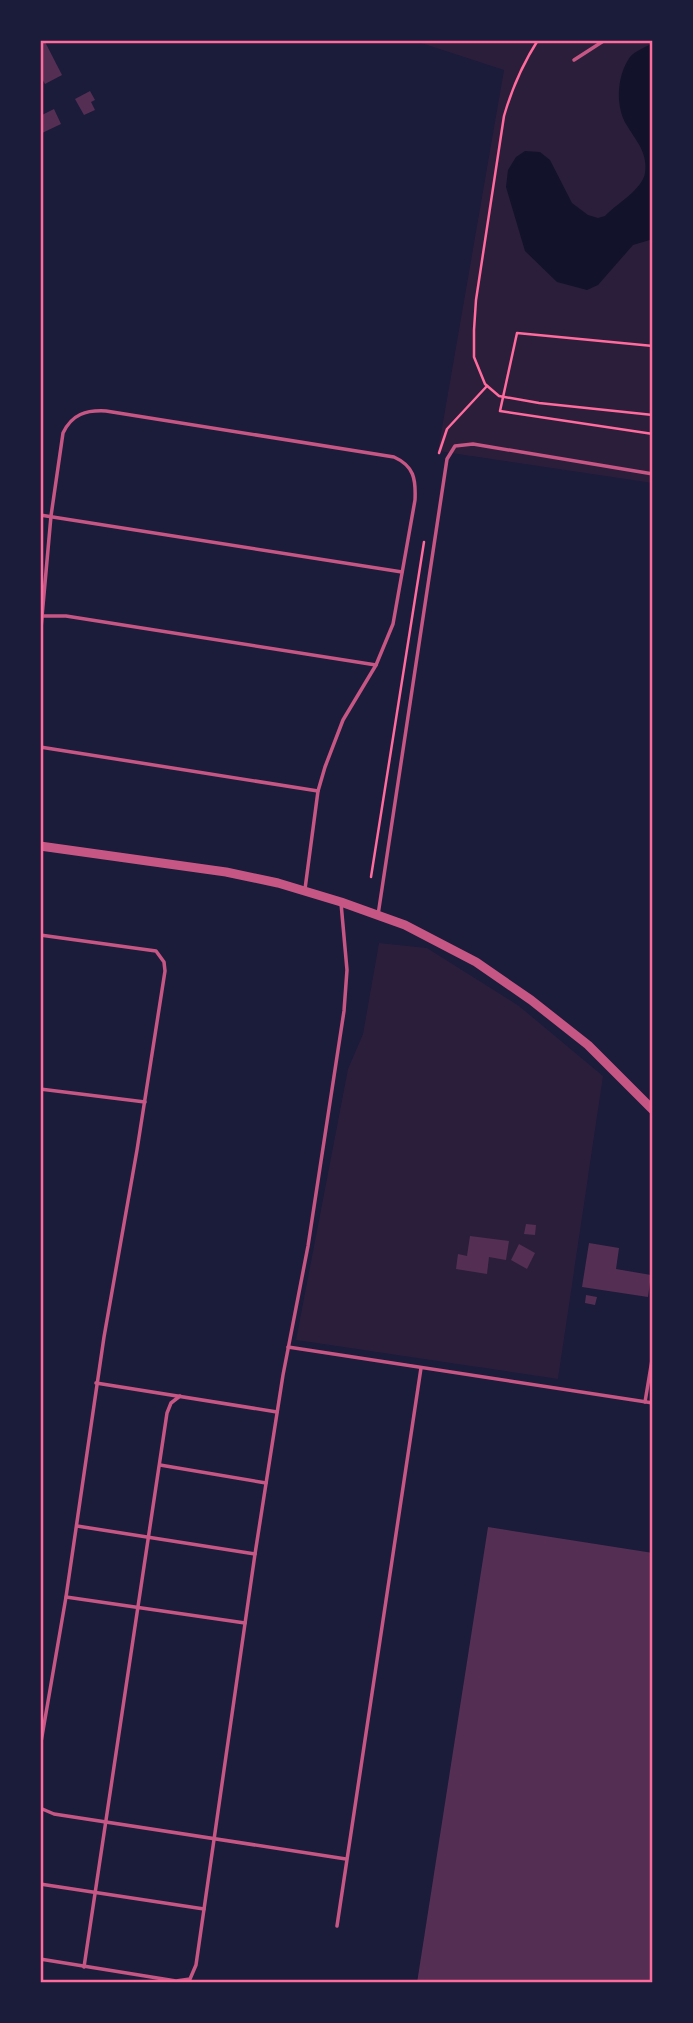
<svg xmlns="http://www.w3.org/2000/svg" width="693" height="2023" viewBox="0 0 693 2023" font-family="'Golos Text',sans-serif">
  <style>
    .green { fill: #2a1e3b }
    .water { fill: #12122b }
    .building { fill: #542f53 }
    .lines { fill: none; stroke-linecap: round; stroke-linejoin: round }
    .path { stroke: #ff6b9d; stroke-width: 2.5 }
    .service { stroke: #c65784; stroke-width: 3.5 }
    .tertiary { stroke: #c65784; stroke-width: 9 }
    .neatline { fill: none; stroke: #ff6b9d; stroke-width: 2.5 }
  </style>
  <rect width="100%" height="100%" fill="#1b1b3a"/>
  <g class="green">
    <path d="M412,40H653V483L438,451L504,70Z"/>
    <path d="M379,943L427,948L519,1006L603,1076L558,1379L296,1340L348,1069L363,1034Z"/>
  </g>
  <path class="water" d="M653,43V239L633,245L598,285L587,290L557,282L525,251L506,187L508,170L516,157L525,151L540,152L550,160L572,203L588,215L598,218L605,216C616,204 642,190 645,173C648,152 636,141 626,124C615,105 617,75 630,57C635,51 646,47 653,43Z"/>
  <g class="building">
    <path d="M40,40H44L62,75L45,84L40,75Z"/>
    <path d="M90,91L95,100L91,102L95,110L84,115L75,99Z"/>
    <path d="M54,109L61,124L40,134V116Z"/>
    <path d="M526,1224L536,1225L535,1235L524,1234Z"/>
    <path d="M470,1236L509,1241L506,1260L489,1257L487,1274L456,1269L458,1254L467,1256Z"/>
    <path d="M589,1243L619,1248L616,1269L651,1275L648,1297L582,1287Z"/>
    <path d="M519,1244L535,1253L527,1269L511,1260Z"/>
    <path d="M586,1295L597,1297L595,1305L585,1303Z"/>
    <path d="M488,1527L653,1553V1983H417Z"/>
  </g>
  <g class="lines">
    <g class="path">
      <path d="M538,40C522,65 512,88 504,116L476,300L474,330V357L485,384L499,396L539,403L653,415"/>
      <path d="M653,346L517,333L500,411L653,434"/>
      <path d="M439,453L447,429L487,386"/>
      <path d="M371,877L424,542"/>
    </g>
    <g class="service">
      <path d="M574,60L605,40"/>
      <path d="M40,515L402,572"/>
      <path d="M40,616H66L376,665"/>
      <path d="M40,639L51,516L63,433C72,414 86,410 106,411L394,457C414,466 416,479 415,500L393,624L376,665L343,720L325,767L318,791L305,889"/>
      <path d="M40,747L318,791"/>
      <path d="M378,915L447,459L455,446L473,444L653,474"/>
      <path d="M40,935L156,951L164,962L165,971L137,1150L104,1337L66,1597L40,1748"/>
      <path d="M40,1089L145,1102"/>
      <path d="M288,1347L653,1403"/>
      <path d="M96,1383L277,1412"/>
      <path d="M645,1402L653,1354"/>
      <path d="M160,1465L266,1483"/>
      <path d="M77,1526L255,1554"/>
      <path d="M66,1597L245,1623"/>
      <path d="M40,1808L54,1814L346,1859"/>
      <path d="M40,1884L204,1909"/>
      <path d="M337,1926L421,1368"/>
      <path d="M40,1959L176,1981L190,1979L196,1965L255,1554L283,1375L308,1246L344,1011L347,970L341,903"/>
      <path d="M84,1967L167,1413L171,1403L180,1396"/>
    </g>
    <path class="tertiary" d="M40,846L226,872L278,883L341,902L405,925L476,962L531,1000L588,1045L653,1110"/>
  </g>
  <rect width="693" height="2023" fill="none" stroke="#1b1b3a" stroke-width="84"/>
  <rect x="42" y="42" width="609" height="1939" class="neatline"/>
</svg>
